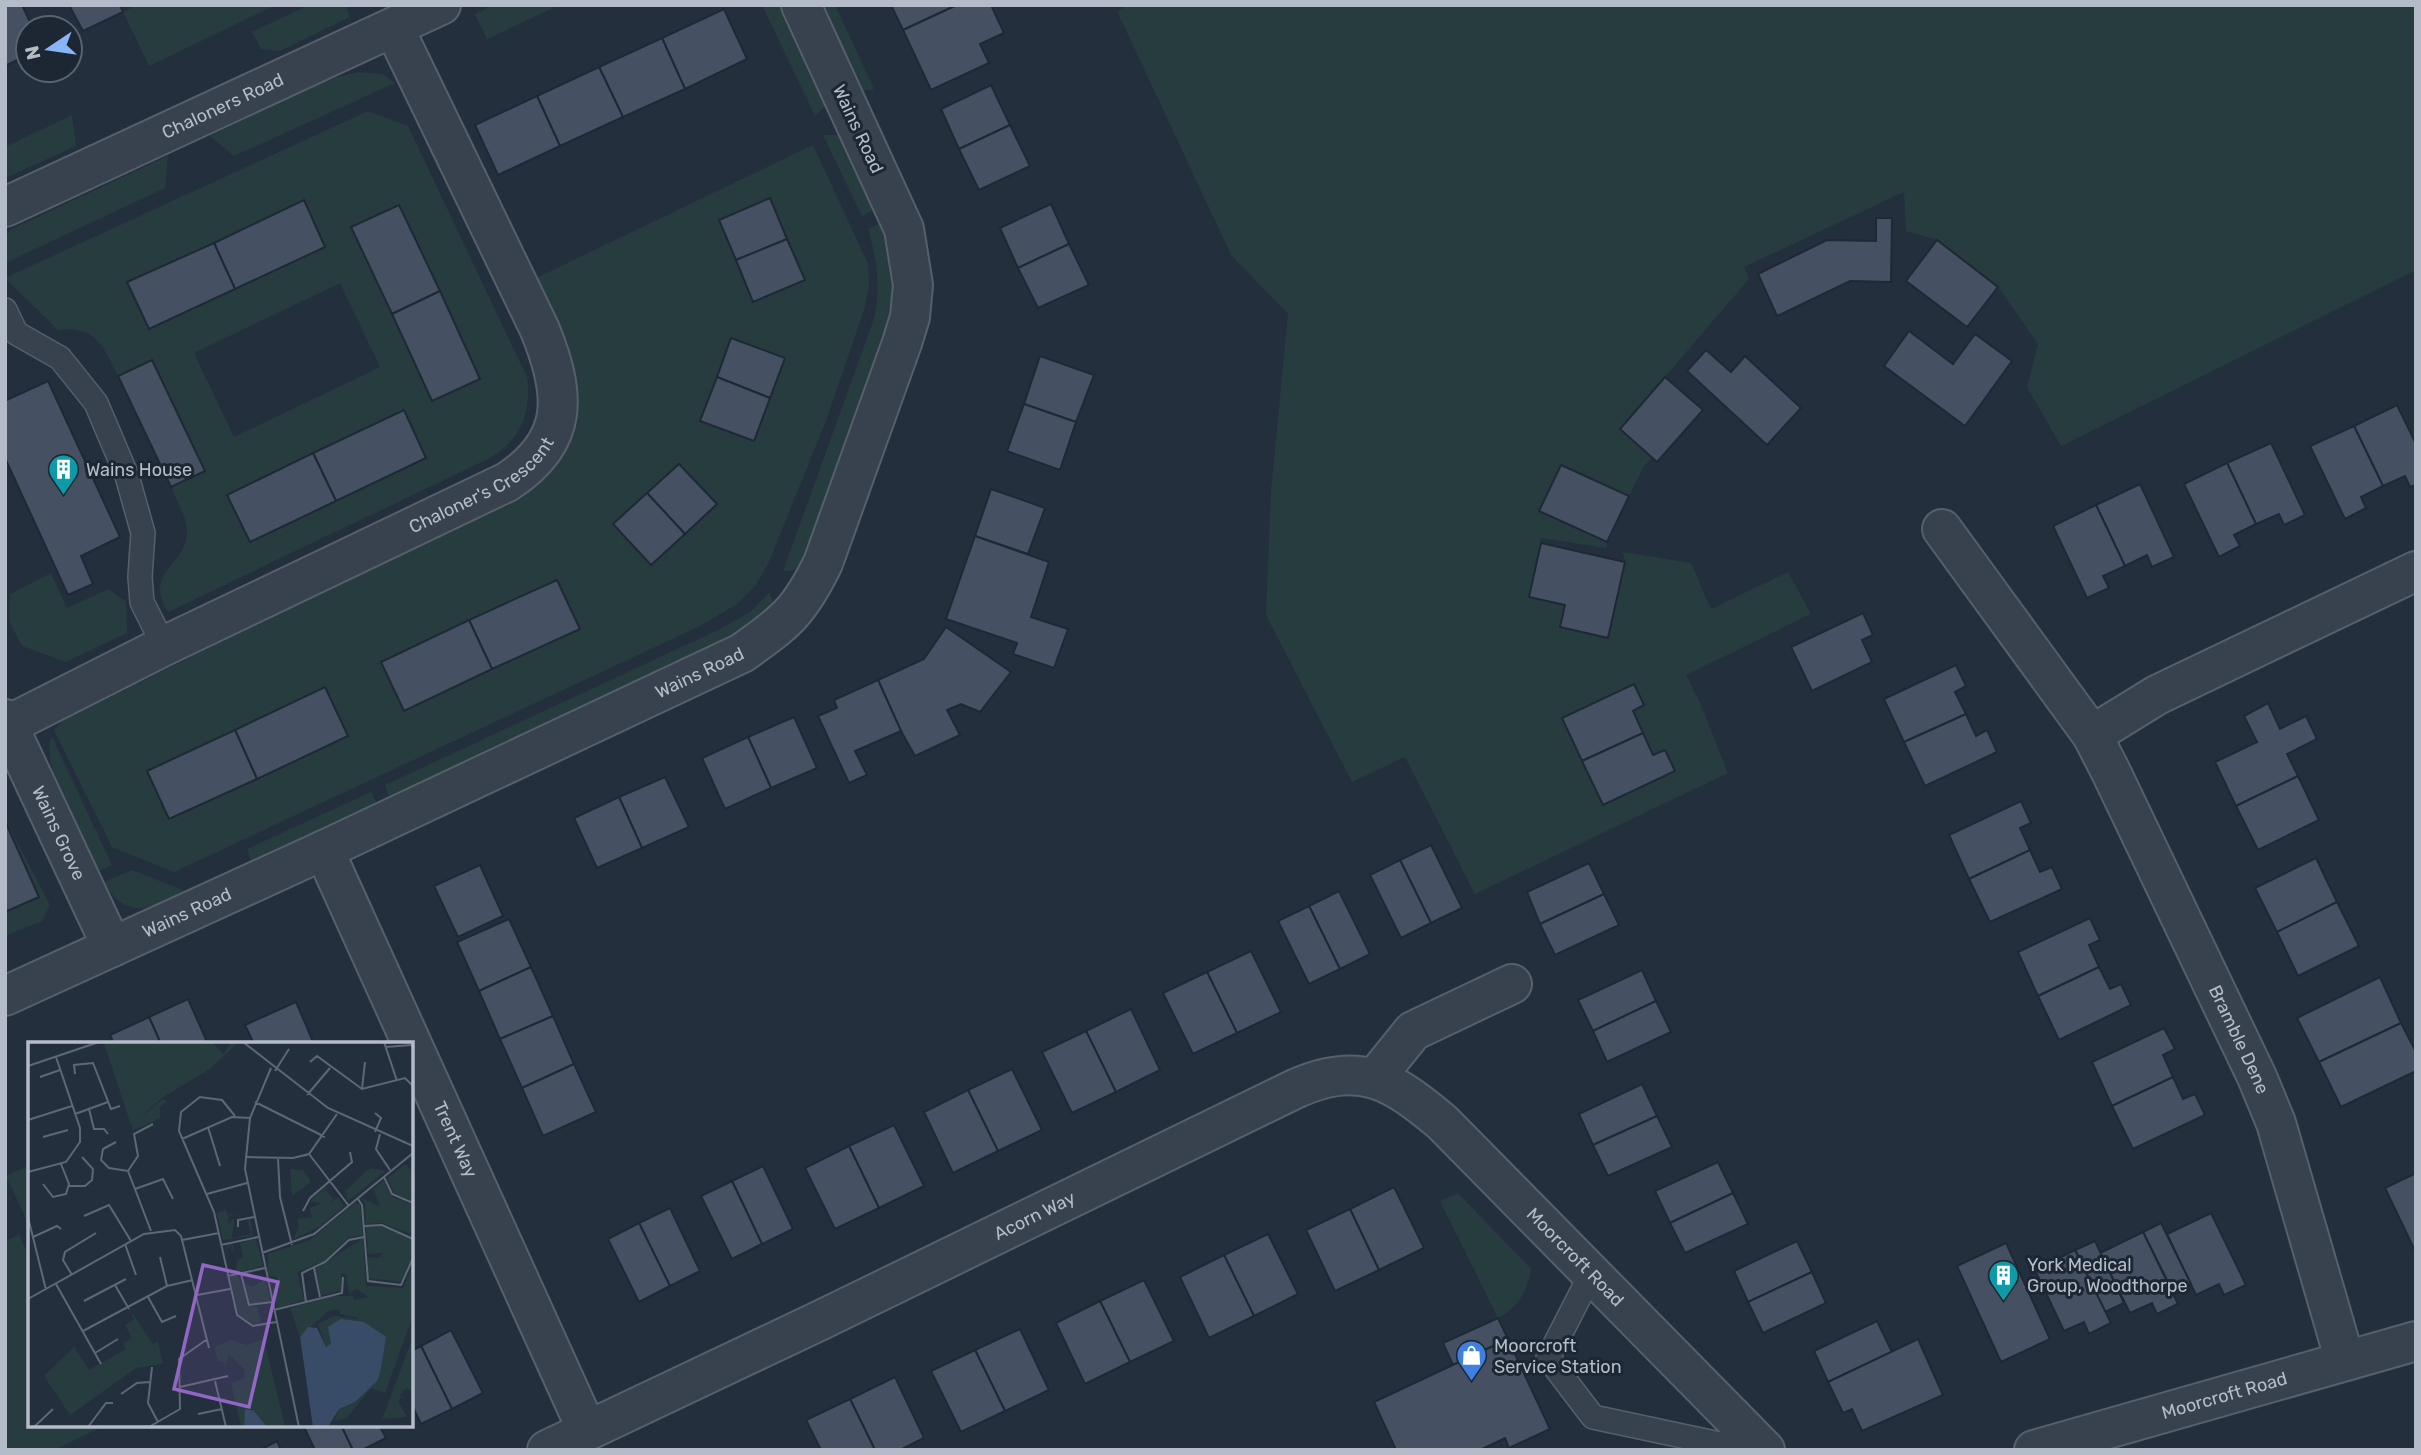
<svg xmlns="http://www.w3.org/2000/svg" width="2421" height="1455" viewBox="0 0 2421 1455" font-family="Rubik,sans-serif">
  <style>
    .green { fill: #263c3f; fill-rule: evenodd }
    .building { fill: #455162; stroke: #1f2835; stroke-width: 2 }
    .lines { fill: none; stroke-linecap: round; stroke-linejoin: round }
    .lane-casing { stroke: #565f6c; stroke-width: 26 }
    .street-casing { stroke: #565f6c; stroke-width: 42 }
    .lane { stroke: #38414e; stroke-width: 23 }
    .street { stroke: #38414e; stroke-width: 38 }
    .labels { text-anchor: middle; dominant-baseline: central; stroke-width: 6; stroke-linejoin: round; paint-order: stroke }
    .street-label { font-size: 18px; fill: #b4bcc9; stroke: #1d2633 }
    .poi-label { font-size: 18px; fill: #b4bcc9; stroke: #1d2633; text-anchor: start }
    .inset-road { fill: none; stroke: #5e6776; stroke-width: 2 }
    .view { fill: #9266c3; fill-opacity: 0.15; stroke: #9266c3; stroke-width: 3.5 }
    .inset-edge { fill: none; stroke: #b4bcc9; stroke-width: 3.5 }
  </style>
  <rect width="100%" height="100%" fill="#242f3e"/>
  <g class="green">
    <path d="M137,5H276L149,66L123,12Z"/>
    <path d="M309,5H345L350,17L280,51L261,49L252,32Z"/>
    <path d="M493,5H552L553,8L487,39L475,14Z"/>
    <path d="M762,5H780L826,106L815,116Z"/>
    <path d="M818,5H835L874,89L859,91Z"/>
    <path d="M1128,5H2416V270L2061,446L2027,387L2038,344L1998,287L1937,240L1906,231L1904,192L1744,267L1749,279L1620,429L1652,458L1644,466L1629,496L1561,465L1539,511L1607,542L1606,548L1541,538L1529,597L1565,605L1560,627L1608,638L1625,562L1623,552L1691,563L1711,609L1788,572L1811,614L1686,675L1701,705L1728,773L1475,894L1405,757L1352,782L1266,615L1271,491L1288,314L1231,255L1117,11ZM1634,684L1644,705L1633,711L1653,755L1665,750L1675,771L1603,805L1562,718Z"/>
    <path d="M359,72L383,74L395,83L234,156L210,136C253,115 314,80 359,72Z"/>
    <path d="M368,111L408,126L527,377C532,411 521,440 490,458L168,612C142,571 188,566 187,530C186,513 174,499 171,484C162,443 158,401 152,360L118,376C103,346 96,325 58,330L5,278ZM340,283L380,367L234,437L194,353Z"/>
    <path d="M72,115L76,146L5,178V147Z"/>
    <path d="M823,135H840L874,210L862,216Z"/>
    <path d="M813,145L868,264L869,285L865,307L827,418L769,562L756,585L737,604L700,626L174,872L112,847L54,730L62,721L520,494L552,468L534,279Z"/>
    <path d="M168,156L165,188L5,263V236L12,229Z"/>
    <path d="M881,223C897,257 895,300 886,334L799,570L783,571L874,319C881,287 877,260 868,229Z"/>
    <path d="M51,573L67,608L109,589L126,602L127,633L66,662L22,646L9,621L10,594Z"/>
    <path d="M769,593L776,608L735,637L390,800L385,785L716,631L749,613Z"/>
    <path d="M52,737L112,865L99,871C85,842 38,765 52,737Z"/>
    <path d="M371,792L378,805L252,864L247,849Z"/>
    <path d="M5,819L50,905L42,921L5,936V912L39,896Z"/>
    <path d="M132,870L190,893C157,907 126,923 104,882Z"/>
    <path d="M30,1165V1227L6,1176Z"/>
    <path d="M1458,1193L1531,1269C1529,1288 1517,1309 1498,1318L1440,1201Z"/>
    <path d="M19,1235L30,1258V1425H106L54,1450H5V1241Z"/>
  </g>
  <g class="building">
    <path d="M5,5H22L33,28H28V55L5,66Z"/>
    <path d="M69,5H120L123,12L83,31Z"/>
    <path d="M891,5H957L903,30Z"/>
    <path d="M957,5H991L1004,33L980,44L989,63L931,90L903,30Z"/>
    <path d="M724,9L747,59L685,89L662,38Z"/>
    <path d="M662,38L685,89L623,117L599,67Z"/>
    <path d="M599,67L623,117L560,146L537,96Z"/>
    <path d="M991,85L1010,125L959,149L941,109Z"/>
    <path d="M537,96L560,146L498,175L475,125Z"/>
    <path d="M1010,125L1030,166L979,190L959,149Z"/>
    <path d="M770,198L787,239L736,260L719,220Z"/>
    <path d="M304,200L325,247L235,289L214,243Z"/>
    <path d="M1051,204L1069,244L1018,268L1000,228Z"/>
    <path d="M399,205L440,291L392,314L351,227Z"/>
    <path d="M1876,218H1892L1891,282L1850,281L1777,316L1758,274L1827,240L1876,241Z"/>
    <path d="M787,239L805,280L753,302L736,260Z"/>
    <path d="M1937,240L1998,287L1967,327L1906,281Z"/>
    <path d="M214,243L235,289L149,329L127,282Z"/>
    <path d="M1069,244L1089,285L1038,308L1018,268Z"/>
    <path d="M440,291L480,379L432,401L392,314Z"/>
    <path d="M1909,331L1953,364L1975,334L2012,361L1965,426L1884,366Z"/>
    <path d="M731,338L785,358L770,398L717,377Z"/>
    <path d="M1706,350L1731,372L1745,356L1801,408L1767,445L1687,371Z"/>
    <path d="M1040,356L1094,375L1076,422L1024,404Z"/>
    <path d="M152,360L205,471L171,487L118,376Z"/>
    <path d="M717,377L770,398L754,441L700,421Z"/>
    <path d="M1665,377L1703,410L1657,462L1620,429Z"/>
    <path d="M48,381L120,537L81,556L93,584L68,595L5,458V395L7,400Z"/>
    <path d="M1024,404L1076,422L1060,470L1007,451Z"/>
    <path d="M2397,405L2416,444V485L2410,487L2405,476L2383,486L2354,426Z"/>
    <path d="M404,410L426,458L336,501L313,453Z"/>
    <path d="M2354,426L2383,486L2361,497L2366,508L2345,519L2310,446Z"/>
    <path d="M2271,443L2305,515L2284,525L2279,514L2256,524L2227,463Z"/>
    <path d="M313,453L336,501L250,542L227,495Z"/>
    <path d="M2227,463L2256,524L2234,535L2240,546L2219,557L2184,484Z"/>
    <path d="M679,464L717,504L685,534L647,493Z"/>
    <path d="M1561,465L1629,496L1607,542L1539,511Z"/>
    <path d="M2140,484L2174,557L2152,567L2147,555L2125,566L2096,505Z"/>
    <path d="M991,489L1045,508L1028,554L975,536Z"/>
    <path d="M647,493L685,534L651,565L613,524Z"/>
    <path d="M2096,505L2125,566L2103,576L2109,588L2087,598L2053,526Z"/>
    <path d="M975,536L1049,562L1031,617L1068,629L1054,668L1013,654L1017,643L946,619Z"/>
    <path d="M1541,543L1625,562L1608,638L1560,627L1565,605L1529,597Z"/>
    <path d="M557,580L580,629L492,669L469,620Z"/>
    <path d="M1863,613L1873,635L1862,640L1872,662L1812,691L1791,647Z"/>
    <path d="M469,620L492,669L404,711L381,662Z"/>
    <path d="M946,627L1011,672L980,712L961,704L947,710L960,735L915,756L901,731L878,680L924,659Z"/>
    <path d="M1956,665L1966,686L1955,692L1966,714L1904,742L1884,699Z"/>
    <path d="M878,680L901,731L855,751L867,775L849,783L818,716L837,708L834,700Z"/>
    <path d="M1634,684L1644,705L1633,711L1643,733L1582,761L1562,718Z"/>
    <path d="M325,687L348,736L257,779L235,730Z"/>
    <path d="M2268,703L2280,729L2306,716L2317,739L2287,754L2298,776L2236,806L2215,762L2257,742L2244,716Z"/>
    <path d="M1966,714L1976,736L1987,730L1997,752L1925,786L1904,742Z"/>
    <path d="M794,717L817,768L771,788L748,737Z"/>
    <path d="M235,730L257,779L169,819L147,771Z"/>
    <path d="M1643,733L1653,755L1665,750L1675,771L1603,805L1582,761Z"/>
    <path d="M748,737L771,788L725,809L702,758Z"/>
    <path d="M2298,776L2319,820L2258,850L2236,806Z"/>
    <path d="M665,777L689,827L642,848L619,797Z"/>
    <path d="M619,797L642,848L597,868L574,818Z"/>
    <path d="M2021,801L2031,823L2020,828L2030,850L1969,879L1949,835Z"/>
    <path d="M5,821L39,897L5,912Z"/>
    <path d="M1431,845L1462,908L1431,923L1400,860Z"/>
    <path d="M2030,850L2040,872L2052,867L2062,889L1990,922L1969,879Z"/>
    <path d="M2316,858L2337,902L2277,932L2255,888Z"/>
    <path d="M1400,860L1431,923L1401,938L1370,875Z"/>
    <path d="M1589,863L1604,894L1540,924L1527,892Z"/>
    <path d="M480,865L503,916L458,937L434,886Z"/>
    <path d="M1339,891L1370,954L1340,969L1309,906Z"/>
    <path d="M1604,894L1619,925L1555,955L1540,924Z"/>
    <path d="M2337,902L2359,946L2298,976L2277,932Z"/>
    <path d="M1309,906L1340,969L1309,984L1278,921Z"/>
    <path d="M2090,918L2100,940L2089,945L2099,967L2038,996L2018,952Z"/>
    <path d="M509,919L531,967L479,991L457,942Z"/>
    <path d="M1251,951L1281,1012L1237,1033L1207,972Z"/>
    <path d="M531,967L553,1016L500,1039L479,991Z"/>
    <path d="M2099,967L2110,989L2121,984L2131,1005L2059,1040L2038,996Z"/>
    <path d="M1642,970L1656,1001L1593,1031L1578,1000Z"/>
    <path d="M1207,972L1237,1033L1193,1054L1163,993Z"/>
    <path d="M2380,977L2401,1023L2319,1062L2297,1018Z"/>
    <path d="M188,999L208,1044H161L149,1017Z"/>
    <path d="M1656,1001L1671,1032L1607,1062L1593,1031Z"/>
    <path d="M296,1002L314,1044H254L245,1025Z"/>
    <path d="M1131,1009L1160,1070L1116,1092L1086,1031Z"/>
    <path d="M553,1016L574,1064L522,1088L500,1039Z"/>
    <path d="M149,1017L161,1044H114L110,1035Z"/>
    <path d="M2401,1023L2416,1052V1071L2341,1107L2319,1062Z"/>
    <path d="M2164,1028L2175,1049L2163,1055L2173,1077L2112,1106L2092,1062Z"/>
    <path d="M1086,1031L1116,1092L1072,1113L1042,1052Z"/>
    <path d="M574,1064L596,1112L543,1136L522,1088Z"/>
    <path d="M1012,1069L1042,1130L998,1151L968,1090Z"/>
    <path d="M2173,1077L2183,1099L2195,1094L2205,1115L2133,1149L2112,1106Z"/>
    <path d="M1642,1084L1657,1116L1593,1145L1579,1114Z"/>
    <path d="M968,1090L998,1151L953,1173L924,1112Z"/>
    <path d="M1657,1116L1672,1147L1608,1176L1593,1145Z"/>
    <path d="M894,1125L924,1186L879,1208L849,1146Z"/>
    <path d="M849,1146L879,1208L835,1229L805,1168Z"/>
    <path d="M1718,1162L1733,1193L1670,1223L1655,1191Z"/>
    <path d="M763,1166L793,1229L762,1244L732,1181Z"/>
    <path d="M2416,1173V1253L2385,1188Z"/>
    <path d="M732,1181L762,1244L732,1259L701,1196Z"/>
    <path d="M1394,1187L1424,1248L1379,1270L1350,1209Z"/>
    <path d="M1733,1193L1748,1224L1685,1253L1670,1223Z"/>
    <path d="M670,1208L700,1271L670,1286L639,1223Z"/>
    <path d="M1350,1209L1379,1270L1335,1291L1306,1230Z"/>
    <path d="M2211,1213L2246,1285L2224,1295L2219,1284L2196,1295L2167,1234Z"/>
    <path d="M639,1223L670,1286L639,1302L608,1239Z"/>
    <path d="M2161,1223L2191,1284L2173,1292L2143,1232Z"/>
    <path d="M2143,1232L2178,1304L2157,1314L2152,1303L2130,1313L2100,1253Z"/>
    <path d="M1268,1234L1298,1294L1254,1316L1224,1255Z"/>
    <path d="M1797,1241L1812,1272L1748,1302L1734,1271Z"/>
    <path d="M2095,1241L2124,1303L2105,1312L2075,1250Z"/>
    <path d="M2006,1243L2050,1339L2001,1362L1957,1266Z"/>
    <path d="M2075,1250L2111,1323L2089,1334L2084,1322L2064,1331L2035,1270Z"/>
    <path d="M1224,1255L1254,1316L1209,1338L1180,1277Z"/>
    <path d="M1812,1272L1826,1303L1763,1333L1748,1302Z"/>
    <path d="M1144,1280L1174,1341L1130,1362L1100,1301Z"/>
    <path d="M1100,1301L1130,1362L1085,1384L1056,1323Z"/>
    <path d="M1498,1318L1508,1339L1453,1365L1443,1343Z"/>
    <path d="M1877,1321L1892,1352L1828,1382L1814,1351Z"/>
    <path d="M1020,1329L1049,1390L1005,1411L975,1350Z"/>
    <path d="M451,1330L483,1393L452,1409L421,1346Z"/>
    <path d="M1508,1339L1550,1429L1509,1448L1505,1438L1480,1450H1396L1374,1402Z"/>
    <path d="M1918,1339L1943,1395L1862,1431L1852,1409L1843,1413L1828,1382Z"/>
    <path d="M421,1346L452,1409L421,1424L411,1403V1351Z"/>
    <path d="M975,1350L1005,1411L961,1432L931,1371Z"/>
    <path d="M895,1377L924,1438L900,1450H875L850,1399Z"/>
    <path d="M850,1399L875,1450H821L806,1420Z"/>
    <path d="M303,1425H341L353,1450H315Z"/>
    <path d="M341,1425H379L386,1438L362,1450H353Z"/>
    <path d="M277,1441L281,1450H260Z"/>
  </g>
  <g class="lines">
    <defs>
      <g id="lane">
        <path d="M5,310L16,333L60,358L96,403L127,476L143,533L140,577L142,602L164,646"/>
        <path d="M1591,1274L1548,1358L1593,1417L1729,1446"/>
      </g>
      <g id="street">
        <path id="s1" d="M5,207L441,5"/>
        <path id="s2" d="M1942,529L2092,735L2111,772L2257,1077L2276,1123L2345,1361"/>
        <path id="s3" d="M5,719L112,947"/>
        <path id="s4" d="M8,725L164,646L507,482C570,441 566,394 540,330L394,28"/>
        <path d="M2092,735L2157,695L2416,571"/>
        <path id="s5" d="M324,850L587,1430"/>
        <path id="s6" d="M5,996L324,850L742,653C786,622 799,612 823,563L902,343L910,317L913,285L904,229L801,5"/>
        <path d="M1375,1078L1413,1031L1512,984"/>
        <path id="s7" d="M547,1450L821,1320L1297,1088C1361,1060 1393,1081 1442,1122L1765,1450"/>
        <path id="s8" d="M2034,1450L2416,1341"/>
      </g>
    </defs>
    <use href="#lane" class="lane-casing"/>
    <use href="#street" class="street-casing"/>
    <use href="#lane" class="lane"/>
    <use href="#street" class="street"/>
  </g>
  <defs>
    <symbol id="building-pin" viewBox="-11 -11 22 30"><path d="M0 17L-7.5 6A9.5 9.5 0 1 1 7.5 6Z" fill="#0f9aa8" stroke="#1d2633"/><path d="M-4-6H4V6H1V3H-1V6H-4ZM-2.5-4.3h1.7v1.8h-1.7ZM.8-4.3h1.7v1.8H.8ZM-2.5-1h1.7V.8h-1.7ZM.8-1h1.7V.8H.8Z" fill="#fff"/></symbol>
    <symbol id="shop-pin" viewBox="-11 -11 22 30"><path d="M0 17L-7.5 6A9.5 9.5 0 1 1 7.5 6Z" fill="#3f7fe0" stroke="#1d2633"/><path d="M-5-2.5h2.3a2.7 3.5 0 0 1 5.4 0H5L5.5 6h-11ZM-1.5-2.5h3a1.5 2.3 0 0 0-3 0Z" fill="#fff"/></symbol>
  </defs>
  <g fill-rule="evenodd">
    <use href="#building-pin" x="46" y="452" width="35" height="47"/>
    <use href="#building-pin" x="1986" y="1258" width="35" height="47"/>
    <use href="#shop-pin" x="1454" y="1338" width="35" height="47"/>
  </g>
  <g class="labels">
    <g class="street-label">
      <text stroke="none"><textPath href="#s1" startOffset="240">Chaloners Road</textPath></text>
      <text transform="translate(858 129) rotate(65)">Wains Road</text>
      <text stroke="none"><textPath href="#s4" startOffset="532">Chaloner's Crescent</textPath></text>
      <text stroke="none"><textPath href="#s6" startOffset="766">Wains Road</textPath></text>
      <text stroke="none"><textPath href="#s3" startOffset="126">Wains Grove</textPath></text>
      <text stroke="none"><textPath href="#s6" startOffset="200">Wains Road</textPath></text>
      <text stroke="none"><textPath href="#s2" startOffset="593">Bramble Dene</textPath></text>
      <text stroke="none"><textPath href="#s5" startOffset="318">Trent Way</textPath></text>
      <text stroke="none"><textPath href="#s7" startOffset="541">Acorn Way</textPath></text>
      <text stroke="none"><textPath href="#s7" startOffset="1183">Moorcroft Road</textPath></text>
      <text stroke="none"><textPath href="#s8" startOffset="198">Moorcroft Road</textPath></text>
    </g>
    <g class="poi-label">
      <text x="86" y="470">Wains House</text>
      <text x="2027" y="1265">York Medical<tspan x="2027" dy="21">Group, Woodthorpe</tspan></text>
      <text x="1494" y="1346">Moorcroft<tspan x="1494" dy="21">Service Station</tspan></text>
    </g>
  </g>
  <g transform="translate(28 1042)">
    <rect width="385" height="385" fill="#242f3e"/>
    <path d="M184,0L196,12L203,0L209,2L180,28L135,55L103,83L76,1ZM135,57L139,60L132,64V76L104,89L105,81ZM378,122L385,130V159L366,151L359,136ZM342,126L358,129L320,159L317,149ZM262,127L275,128L283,140L264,154ZM355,138L363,154L385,163V193L354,181L338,182L337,161L333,156L352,164L345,148ZM301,144L298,149L305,157L301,161L310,155L316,164L290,186L265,197L271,184L269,177L284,175L282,166L294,161L283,160L284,156ZM327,161L332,162L335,193L320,196L296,219L269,230L276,258L249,266L245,247L251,248L249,235L240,234V212L282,198ZM198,168L200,174L212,171L200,175L201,182L204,177L206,178L204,196L223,192L219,178L223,177L225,194L195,198L189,171ZM338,185H356L385,198V213L373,240L340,236L339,215L350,216L355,211L340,212ZM335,196L338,244L375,246L385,221V274L357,351L343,346L319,376L306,379L311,367L327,360L353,327L358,295L302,292L303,303L298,305L290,282L306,274L330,277L331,276L312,272L311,267L300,269L272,295L262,266L305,254H325L326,258L340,255L329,247L321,251L318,232L313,231L314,249L293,253L287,227ZM228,197L235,224L203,232L198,204L205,202L207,214L203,204L198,207L203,231L208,230L209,219L215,215L212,201ZM210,233L223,265L229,264L233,281L228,283L210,273L202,235ZM238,237L242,259L222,262L217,241L224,245ZM102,268L125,302L130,299L135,322L108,326L42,373L16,334L46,305L61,328L98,307L95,301L104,296L97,283L106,278ZM385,295L384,351L380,346L375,349L372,353L377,356L372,355L371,361L379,375L354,377ZM236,297L257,385H213L203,341L217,336L216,327L201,312L197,326L195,319L190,320L186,305L203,298L219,303Z" fill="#263c3f"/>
    <path d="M313,277L336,280L358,295L353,327L349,339L327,360L311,367L300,385H285L272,295L280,285L289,286L298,305L303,302L300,285ZM217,367L226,369L239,385H216Z" fill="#394c67"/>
    <path class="inset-road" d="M215,0L300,66L385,104M356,0L369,39M357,5L384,3M282,20L289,14L334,47L377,36L385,44M0,24L71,0M243,26L222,76L217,127L271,385M247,29L261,7M47,32L46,23L65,21L83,67L92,64M12,35L32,28M334,47L337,20M279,53L302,26M227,60L297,95M61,67L66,87H76L80,92M47,72L80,60M207,74L194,58L172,55L153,70L151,89L186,170L209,273L225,284L248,280M0,78L44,64M180,85L192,124M347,90L353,76L347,71M352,92L348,107L362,128M15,95L40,88M154,97L204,75L222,76M88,100L75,107L73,118L81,126L100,129M281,112L321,164M217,115L265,116L281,112L309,72M250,116L252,155L264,203M100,129L123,189M100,129L110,114L106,92L125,82M0,130L38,120L52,100V86L28,15M356,135L364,152L385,161M15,142L25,155L38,152L41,142L33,122M41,144H57L64,138L65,127L54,115M107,147L135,137L145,157M179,152L219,141M330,157L334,163L340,239L373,243L385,216M275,169L282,156L324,120L322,110M56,174L81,163L103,199M0,175L18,248M336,184L354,183L385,197M210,185V178L226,175M5,195L29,184L33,187M154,198L191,191M97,202L108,233M193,203L230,195M234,211L286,192L385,111M132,215L139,244M286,226L292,255M213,232L221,263L244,260M44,233L35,218L37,210L68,191M200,234L237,226M28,242L73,322M87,243L101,267M169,253L202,247M120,255L134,280L148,274M0,257L116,192L147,188L153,194L181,306M56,259L98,237M278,260L274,231L297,220L321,198L336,195M246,268L314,251L315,235M55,289L139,244L165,238M67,311L90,297M124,325L120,361L130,380M187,339L198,385M152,345L200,334M93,352L109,341L122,340M170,372L194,367M7,384L25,367M60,385L78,361H85M121,385L152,367L151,317L178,298"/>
    <path class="view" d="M175,223L250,240L221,365L146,347Z"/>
    <rect width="385" height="385" class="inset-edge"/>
  </g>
  <rect width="2421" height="1455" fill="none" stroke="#b4bcc9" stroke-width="14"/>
  <g transform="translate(49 49) rotate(257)"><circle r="33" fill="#1d2633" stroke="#59626f" stroke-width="2"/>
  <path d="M0-5L12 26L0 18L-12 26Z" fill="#8ab4f8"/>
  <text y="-10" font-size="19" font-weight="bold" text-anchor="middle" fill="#b4bcc9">N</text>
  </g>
</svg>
